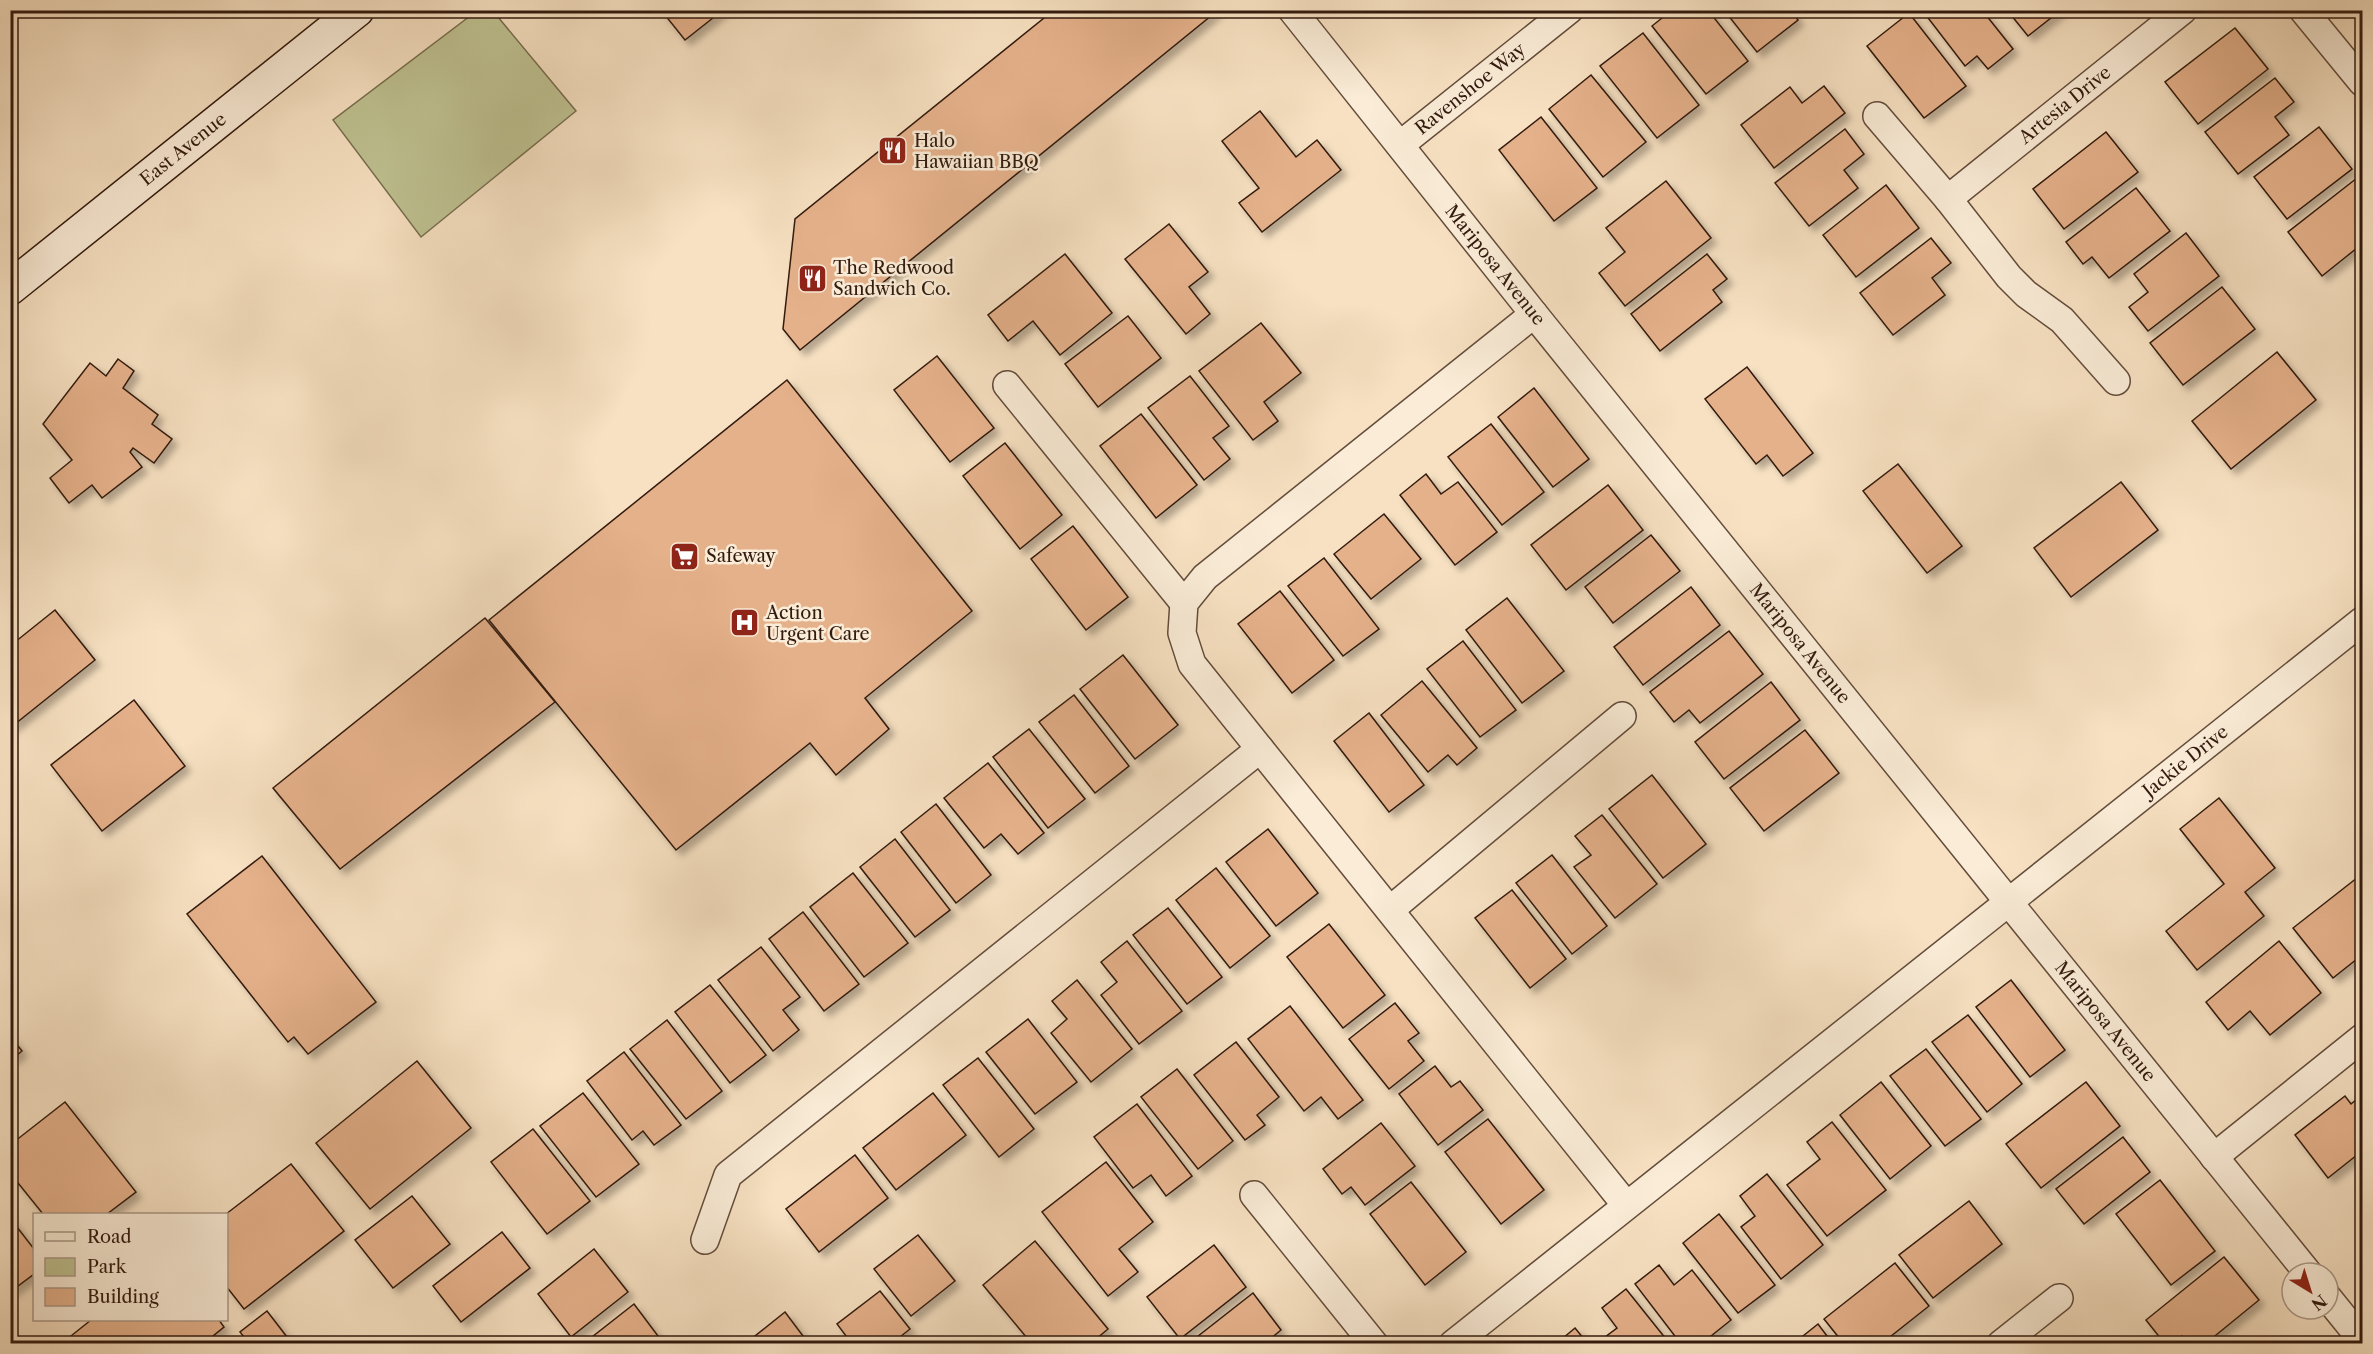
<svg xmlns="http://www.w3.org/2000/svg" width="2373" height="1354" viewBox="0 0 2373 1354" font-family="'Libre Caslon Text',serif">
  <style>
    .green { fill: #bfc292; stroke: #786e50; stroke-width: 1.5 }
    .building { fill: #e5b18b; stroke: #321a0e; stroke-width: 1.5; filter: url(#shadow) }
    .lines { fill: none; stroke-linecap: round; stroke-linejoin: round }
    .street-casing { stroke: #634c3b; stroke-width: 30 }
    .secondary-casing { stroke: #321a0e; stroke-width: 36 }
    .street { stroke: #faecd7; stroke-width: 27 }
    .secondary { stroke: #faecd7; stroke-width: 33 }
    .labels { text-anchor: middle; dominant-baseline: central; stroke-width: 5; stroke-linejoin: round; paint-order: stroke }
    .street-label { font-size: 18px; fill: #321a0e; stroke: #faecd7 }
    .poi-label { font-size: 18px; fill: #321a0e; stroke: #faecd7; text-anchor: start }
  </style>
  <defs>
    <filter id="shadow"><feDropShadow dx="5.5" dy="5.5" stdDeviation="3" flood-color="#0004"/></filter>
  </defs>
  <rect width="100%" height="100%" fill="#f7e1c2"/>
  <filter id="stains"><feTurbulence type="fractalNoise" baseFrequency=".00333" numOctaves="4"/><feColorMatrix values="0 0 0 0 .2 0 0 0 0 .09 0 0 0 0 .02 0 0 0 .5 -.17"/></filter>
  <radialGradient id="worn" r=".72"><stop offset=".6" stop-color="#630" stop-opacity="0"/><stop offset="1" stop-color="#630" stop-opacity=".3"/></radialGradient>
  <path class="green" d="M478,10L493,11L576,111L421,237L333,120Z"/>
  <g class="building">
    <path d="M661,10H723L685,40Z"/>
    <path d="M1054,10L1217,11L800,350L783,329L795,219Z"/>
    <path d="M1672,10H1708L1748,61L1706,94L1652,26Z"/>
    <path d="M1724,10H1791L1798,20L1757,52Z"/>
    <path d="M1922,10H1982L2013,49L1988,69L1977,56L1965,66Z"/>
    <path d="M2007,10H2061L2028,36Z"/>
    <path d="M1909,13L1966,86L1924,118L1867,46Z"/>
    <path d="M2235,28L2268,69L2198,124L2165,82Z"/>
    <path d="M1643,33L1699,105L1657,138L1600,66Z"/>
    <path d="M1591,75L1646,142L1603,177L1549,109Z"/>
    <path d="M2275,78L2294,102L2275,117L2289,135L2238,174L2205,132Z"/>
    <path d="M1824,86L1845,113L1774,168L1741,125L1790,87L1802,103Z"/>
    <path d="M1260,111L1296,157L1317,140L1341,170L1262,232L1239,203L1259,188L1222,141Z"/>
    <path d="M1541,117L1597,188L1554,221L1499,150Z"/>
    <path d="M2319,127L2352,169L2287,219L2254,177Z"/>
    <path d="M1845,129L1864,154L1844,170L1858,188L1809,226L1775,183Z"/>
    <path d="M2106,132L2138,172L2064,229L2033,189Z"/>
    <path d="M2357,178L2362,185V216L2357,220L2362,228V244L2322,276L2288,232Z"/>
    <path d="M1666,181L1711,238L1625,306L1599,273L1625,252L1606,228Z"/>
    <path d="M1886,185L1919,228L1856,277L1823,235Z"/>
    <path d="M2136,188L2170,231L2109,278L2092,257L2083,264L2066,242Z"/>
    <path d="M1169,224L1208,272L1189,287L1210,314L1186,334L1125,259Z"/>
    <path d="M2186,233L2219,276L2148,331L2129,307L2148,292L2134,274Z"/>
    <path d="M1931,238L1951,263L1932,278L1945,295L1893,335L1860,293Z"/>
    <path d="M1065,254L1112,313L1060,355L1033,321L1008,341L988,315Z"/>
    <path d="M1707,254L1727,279L1713,290L1722,302L1660,351L1631,314Z"/>
    <path d="M2222,287L2255,329L2183,385L2150,343Z"/>
    <path d="M1128,316L1161,358L1098,407L1065,364Z"/>
    <path d="M1261,323L1301,373L1264,402L1278,421L1253,440L1199,371Z"/>
    <path d="M2277,352L2316,400L2231,469L2192,421Z"/>
    <path d="M937,356L994,428L950,462L894,390Z"/>
    <path d="M118,359L134,371L123,388L158,415L152,424L172,439L154,463L133,448L130,452L142,467L102,498L92,485L69,503L50,478L72,460L43,424L90,363L106,376Z"/>
    <path d="M1747,367L1813,453L1783,476L1767,455L1756,464L1705,399Z"/>
    <path d="M1190,376L1229,426L1213,438L1230,459L1204,480L1148,408Z"/>
    <path d="M787,380L972,611L865,698L889,729L836,775L810,743L676,850L489,620Z"/>
    <path d="M1534,388L1589,459L1553,487L1498,417Z"/>
    <path d="M1141,414L1197,485L1156,518L1100,446Z"/>
    <path d="M1491,424L1544,492L1502,525L1448,457Z"/>
    <path d="M1005,443L1062,515L1020,549L963,476Z"/>
    <path d="M1898,464L1962,546L1927,573L1863,491Z"/>
    <path d="M1426,474L1441,494L1458,482L1497,532L1455,565L1400,495Z"/>
    <path d="M2121,482L2158,530L2071,597L2034,548Z"/>
    <path d="M1608,485L1643,530L1566,590L1531,545Z"/>
    <path d="M1384,514L1421,559L1371,599L1334,554Z"/>
    <path d="M1073,526L1128,597L1086,630L1031,559Z"/>
    <path d="M1651,535L1680,571L1613,623L1585,587Z"/>
    <path d="M1324,558L1379,629L1343,656L1288,586Z"/>
    <path d="M1691,587L1720,625L1643,685L1614,647Z"/>
    <path d="M1280,591L1334,660L1292,693L1238,624Z"/>
    <path d="M1507,598L1564,671L1522,703L1466,630Z"/>
    <path d="M55,610L95,660L10,728V646Z"/>
    <path d="M485,618L555,702L340,869L273,788Z"/>
    <path d="M1729,631L1763,674L1700,723L1689,710L1674,722L1650,692Z"/>
    <path d="M1463,641L1516,710L1480,737L1427,669Z"/>
    <path d="M1123,655L1178,725L1135,759L1080,689Z"/>
    <path d="M1422,681L1477,748L1457,765L1448,755L1428,772L1381,715Z"/>
    <path d="M1771,682L1800,720L1724,779L1695,742Z"/>
    <path d="M1074,695L1129,766L1095,793L1039,722Z"/>
    <path d="M134,700L185,766L102,831L51,765Z"/>
    <path d="M1369,713L1424,785L1389,812L1334,741Z"/>
    <path d="M1029,729L1085,799L1048,828L993,757Z"/>
    <path d="M1805,730L1839,773L1764,831L1730,788Z"/>
    <path d="M988,763L1044,833L1018,854L1001,834L984,848L944,798Z"/>
    <path d="M1652,775L1706,844L1663,878L1609,809Z"/>
    <path d="M2219,798L2275,868L2245,892L2264,916L2197,970L2166,931L2224,884L2180,829Z"/>
    <path d="M936,804L991,875L956,903L901,832Z"/>
    <path d="M1602,815L1657,884L1615,918L1574,867L1591,855L1575,836Z"/>
    <path d="M1268,829L1318,893L1276,926L1226,862Z"/>
    <path d="M895,839L950,910L915,937L860,867Z"/>
    <path d="M1552,855L1607,926L1572,954L1516,883Z"/>
    <path d="M262,856L376,1002L308,1054L294,1037L288,1042L187,914Z"/>
    <path d="M1216,868L1270,936L1230,968L1176,900Z"/>
    <path d="M853,873L908,943L864,977L810,907Z"/>
    <path d="M2362,874V955L2333,978L2293,928Z"/>
    <path d="M1512,890L1566,959L1530,988L1475,918Z"/>
    <path d="M1168,908L1222,977L1187,1004L1133,935Z"/>
    <path d="M803,912L859,984L824,1011L769,939Z"/>
    <path d="M1329,924L1385,995L1343,1028L1287,957Z"/>
    <path d="M1127,941L1182,1011L1139,1044L1101,995L1117,982L1101,962Z"/>
    <path d="M2279,941L2321,993L2270,1035L2250,1011L2228,1030L2206,1002Z"/>
    <path d="M761,947L800,997L783,1010L799,1030L773,1051L718,980Z"/>
    <path d="M1077,980L1132,1049L1091,1082L1051,1033L1067,1019L1052,1001Z"/>
    <path d="M2011,980L2065,1050L2030,1077L1976,1007Z"/>
    <path d="M710,985L766,1055L730,1083L675,1012Z"/>
    <path d="M1395,1003L1419,1033L1408,1041L1424,1061L1389,1089L1349,1039Z"/>
    <path d="M1290,1006L1363,1100L1338,1119L1321,1097L1304,1111L1248,1039Z"/>
    <path d="M1968,1015L2022,1084L1987,1112L1932,1042Z"/>
    <path d="M1028,1019L1077,1082L1035,1114L986,1052Z"/>
    <path d="M667,1020L722,1091L686,1119L630,1049Z"/>
    <path d="M10,1036L22,1051L10,1061Z"/>
    <path d="M1236,1042L1279,1097L1257,1115L1265,1125L1245,1140L1194,1075Z"/>
    <path d="M1926,1049L1981,1119L1945,1146L1890,1076Z"/>
    <path d="M624,1052L681,1125L654,1145L643,1131L632,1140L587,1081Z"/>
    <path d="M978,1058L1034,1129L999,1157L943,1085Z"/>
    <path d="M417,1061L471,1128L370,1209L316,1143Z"/>
    <path d="M1435,1066L1451,1087L1460,1081L1483,1110L1438,1145L1399,1094Z"/>
    <path d="M1177,1069L1233,1141L1198,1169L1141,1097Z"/>
    <path d="M1881,1082L1931,1146L1890,1179L1840,1115Z"/>
    <path d="M2086,1082L2120,1126L2041,1188L2006,1144Z"/>
    <path d="M583,1093L639,1164L596,1197L540,1126Z"/>
    <path d="M933,1093L966,1135L896,1190L863,1148Z"/>
    <path d="M2362,1095V1151L2328,1178L2295,1135L2345,1096L2351,1104Z"/>
    <path d="M65,1102L136,1192L107,1214H43L10,1173V1145Z"/>
    <path d="M1137,1104L1192,1176L1166,1196L1151,1175L1133,1188L1094,1137Z"/>
    <path d="M1488,1119L1544,1190L1501,1224L1445,1152Z"/>
    <path d="M1832,1122L1886,1190L1827,1236L1787,1185L1820,1159L1807,1142Z"/>
    <path d="M1381,1123L1415,1166L1365,1205L1351,1187L1342,1194L1323,1169Z"/>
    <path d="M533,1129L590,1201L547,1234L491,1162Z"/>
    <path d="M2123,1137L2150,1172L2084,1224L2056,1189Z"/>
    <path d="M855,1155L888,1198L819,1252L786,1209Z"/>
    <path d="M1106,1162L1153,1222L1119,1249L1138,1272L1108,1296L1042,1212Z"/>
    <path d="M291,1164L344,1231L244,1309L226,1286V1214Z"/>
    <path d="M1767,1174L1823,1245L1781,1279L1741,1227L1755,1216L1740,1196Z"/>
    <path d="M2160,1180L2215,1251L2171,1285L2116,1214Z"/>
    <path d="M1411,1182L1466,1252L1425,1285L1370,1214Z"/>
    <path d="M412,1196L450,1244L393,1288L355,1240Z"/>
    <path d="M1969,1201L2002,1244L1933,1298L1899,1255Z"/>
    <path d="M1719,1214L1775,1285L1738,1313L1683,1243Z"/>
    <path d="M10,1218L34,1249V1274L10,1292Z"/>
    <path d="M502,1232L530,1268L461,1322L433,1286Z"/>
    <path d="M918,1235L955,1281L911,1316L874,1269Z"/>
    <path d="M1035,1241L1108,1329L1090,1344H1032L983,1285Z"/>
    <path d="M1214,1245L1246,1287L1180,1339L1147,1297Z"/>
    <path d="M594,1249L628,1292L571,1337L538,1294Z"/>
    <path d="M2224,1257L2259,1300L2205,1344H2188L2182,1336L2173,1344H2165L2146,1320Z"/>
    <path d="M1895,1263L1929,1306L1881,1344H1844L1824,1319Z"/>
    <path d="M1659,1265L1674,1285L1692,1270L1731,1320L1701,1344H1681L1635,1284Z"/>
    <path d="M1626,1289L1670,1344H1603L1601,1340L1617,1328L1602,1308Z"/>
    <path d="M880,1291L910,1329L891,1344H852L837,1324Z"/>
    <path d="M1253,1293L1281,1330L1264,1344H1188Z"/>
    <path d="M634,1304L664,1344H596L592,1337Z"/>
    <path d="M267,1311L287,1337L280,1344H246L248,1342L240,1332Z"/>
    <path d="M785,1312L809,1344H745Z"/>
    <path d="M91,1320H219L224,1327L203,1344H61Z"/>
    <path d="M1818,1324L1833,1344H1793Z"/>
    <path d="M1575,1328L1588,1344H1556Z"/>
  </g>
  <g class="lines">
    <defs>
      <g id="street">
        <path id="s1" d="M1292,10L1534,314L2308,1273"/>
        <path d="M2303,10L2362,82"/>
        <path d="M1877,116L1948,199L2009,277L2026,294L2062,320L2116,381"/>
        <path id="s2" d="M1400,145L1569,10"/>
        <path id="s3" d="M1948,199L2183,10"/>
        <path d="M1534,314L1205,577L1184,603L1182,633L1192,664L1626,1205"/>
        <path d="M1007,385L1184,603"/>
        <path d="M1390,910L1622,716"/>
        <path d="M2214,1157L2362,1038"/>
        <path d="M1254,1195L1374,1344"/>
        <path d="M705,1240L728,1175L1260,749"/>
        <path d="M2328,1298L2362,1340"/>
        <path id="s4" d="M1453,1344L2362,621"/>
        <path d="M2001,1344L2059,1298"/>
      </g>
      <g id="secondary">
        <path id="s5" d="M10,288L357,10"/>
      </g>
    </defs>
    <use href="#street" class="street-casing"/>
    <use href="#secondary" class="secondary-casing"/>
    <use href="#street" class="street"/>
    <use href="#secondary" class="secondary"/>
  </g>
  <defs>
    <symbol id="restaurant-square" viewBox="-11 -11 22 22"><rect x="-9" y="-9" width="18" height="18" rx="4" fill="#8f2418" stroke="#faecd7"/><path d="M-5-6h1v4h1v-4h1v4h1v-4h1v5L-1.5 .5V6h-2V.5L-5-1ZM5-6V6H3V1.5H1.5Q1.5-4 5-6Z" fill="#fff"/></symbol>
    <symbol id="supermarket-square" viewBox="-11 -11 22 22"><rect x="-9" y="-9" width="18" height="18" rx="4" fill="#8f2418" stroke="#faecd7"/><path d="M-6-5.5h2.5l.6 2H6L4.5 2H-2.5L-4.4-4H-6ZM-1.5 3.2a1.3 1.3 0 1 0 .1 0ZM3 3.2a1.3 1.3 0 1 0 .1 0Z" fill="#fff"/></symbol>
    <symbol id="hospital-square" viewBox="-11 -11 22 22"><rect x="-9" y="-9" width="18" height="18" rx="4" fill="#8f2418" stroke="#faecd7"/><path d="M-5-5h3v3.5h4V-5h3V5h-3V1.5h-4V5h-3Z" fill="#fff"/></symbol>
  </defs>
  <g fill-rule="evenodd">
    <use href="#restaurant-square" x="876" y="134" width="33" height="33"/>
    <use href="#restaurant-square" x="796" y="262" width="33" height="33"/>
    <use href="#supermarket-square" x="668" y="540" width="33" height="33"/>
    <use href="#hospital-square" x="728" y="606" width="33" height="33"/>
  </g>
  <g class="labels">
    <g class="street-label">
      <text stroke="none"><textPath href="#s2" startOffset="90">Ravenshoe Way</textPath></text>
      <text stroke="none"><textPath href="#s3" startOffset="150">Artesia Drive</textPath></text>
      <text stroke="none"><textPath href="#s5" startOffset="222">East Avenue</textPath></text>
      <text stroke="none"><textPath href="#s1" startOffset="326">Mariposa Avenue</textPath></text>
      <text stroke="none"><textPath href="#s1" startOffset="812">Mariposa Avenue</textPath></text>
      <text stroke="none"><textPath href="#s4" startOffset="936">Jackie Drive</textPath></text>
      <text stroke="none"><textPath href="#s1" startOffset="1298">Mariposa Avenue</textPath></text>
    </g>
    <g class="poi-label">
      <text x="914" y="141">Halo<tspan x="914" dy="21">Hawaiian BBQ</tspan></text>
      <text x="833" y="268">The Redwood<tspan x="833" dy="21">Sandwich Co.</tspan></text>
      <text x="706" y="556">Safeway</text>
      <text x="766" y="613">Action<tspan x="766" dy="21">Urgent Care</tspan></text>
    </g>
  </g>
  <rect width="2373" height="1354" fill="none" stroke="#f7e1c2" stroke-width="36"/>
  <rect x="12" y="12" width="2349" height="1330" fill="none" stroke="#321a0e" stroke-width="3"/>
  <rect x="18" y="18" width="2337" height="1318" fill="none" stroke="#321a0e" stroke-width="1.5"/>
  <rect x="33" y="1213" width="195" height="108" fill="#faecd7" stroke="#aa9887" stroke-width="1.5"/>
  <rect x="45" y="1232" width="30" height="9" fill="#faecd7" stroke="#aa9887" stroke-width="1.5"/>
  <text x="87" y="1243" font-size="18" fill="#321a0e">Road</text>
  <rect x="45" y="1258" width="30" height="18" fill="#bfc292" stroke="#aa9887" stroke-width="1.5"/>
  <text x="87" y="1273" font-size="18" fill="#321a0e">Park</text>
  <rect x="45" y="1288" width="30" height="18" fill="#e5b18b" stroke="#aa9887" stroke-width="1.5"/>
  <text x="87" y="1303" font-size="18" fill="#321a0e">Building</text>
  <g transform="translate(2310 1291) rotate(142)"><circle r="28" fill="#faecd7" stroke="#aa9887" stroke-width="1.5"/>
  <path d="M0-4.5L10 22L0 15L-10 22Z" fill="#8f2418"/>
  <text y="-9" font-size="16" font-weight="bold" text-anchor="middle" fill="#321a0e">N</text>
  </g>
  <rect width="100%" height="100%" filter="url(#stains)"/>
  <rect width="100%" height="100%" fill="url(#worn)"/>
</svg>
